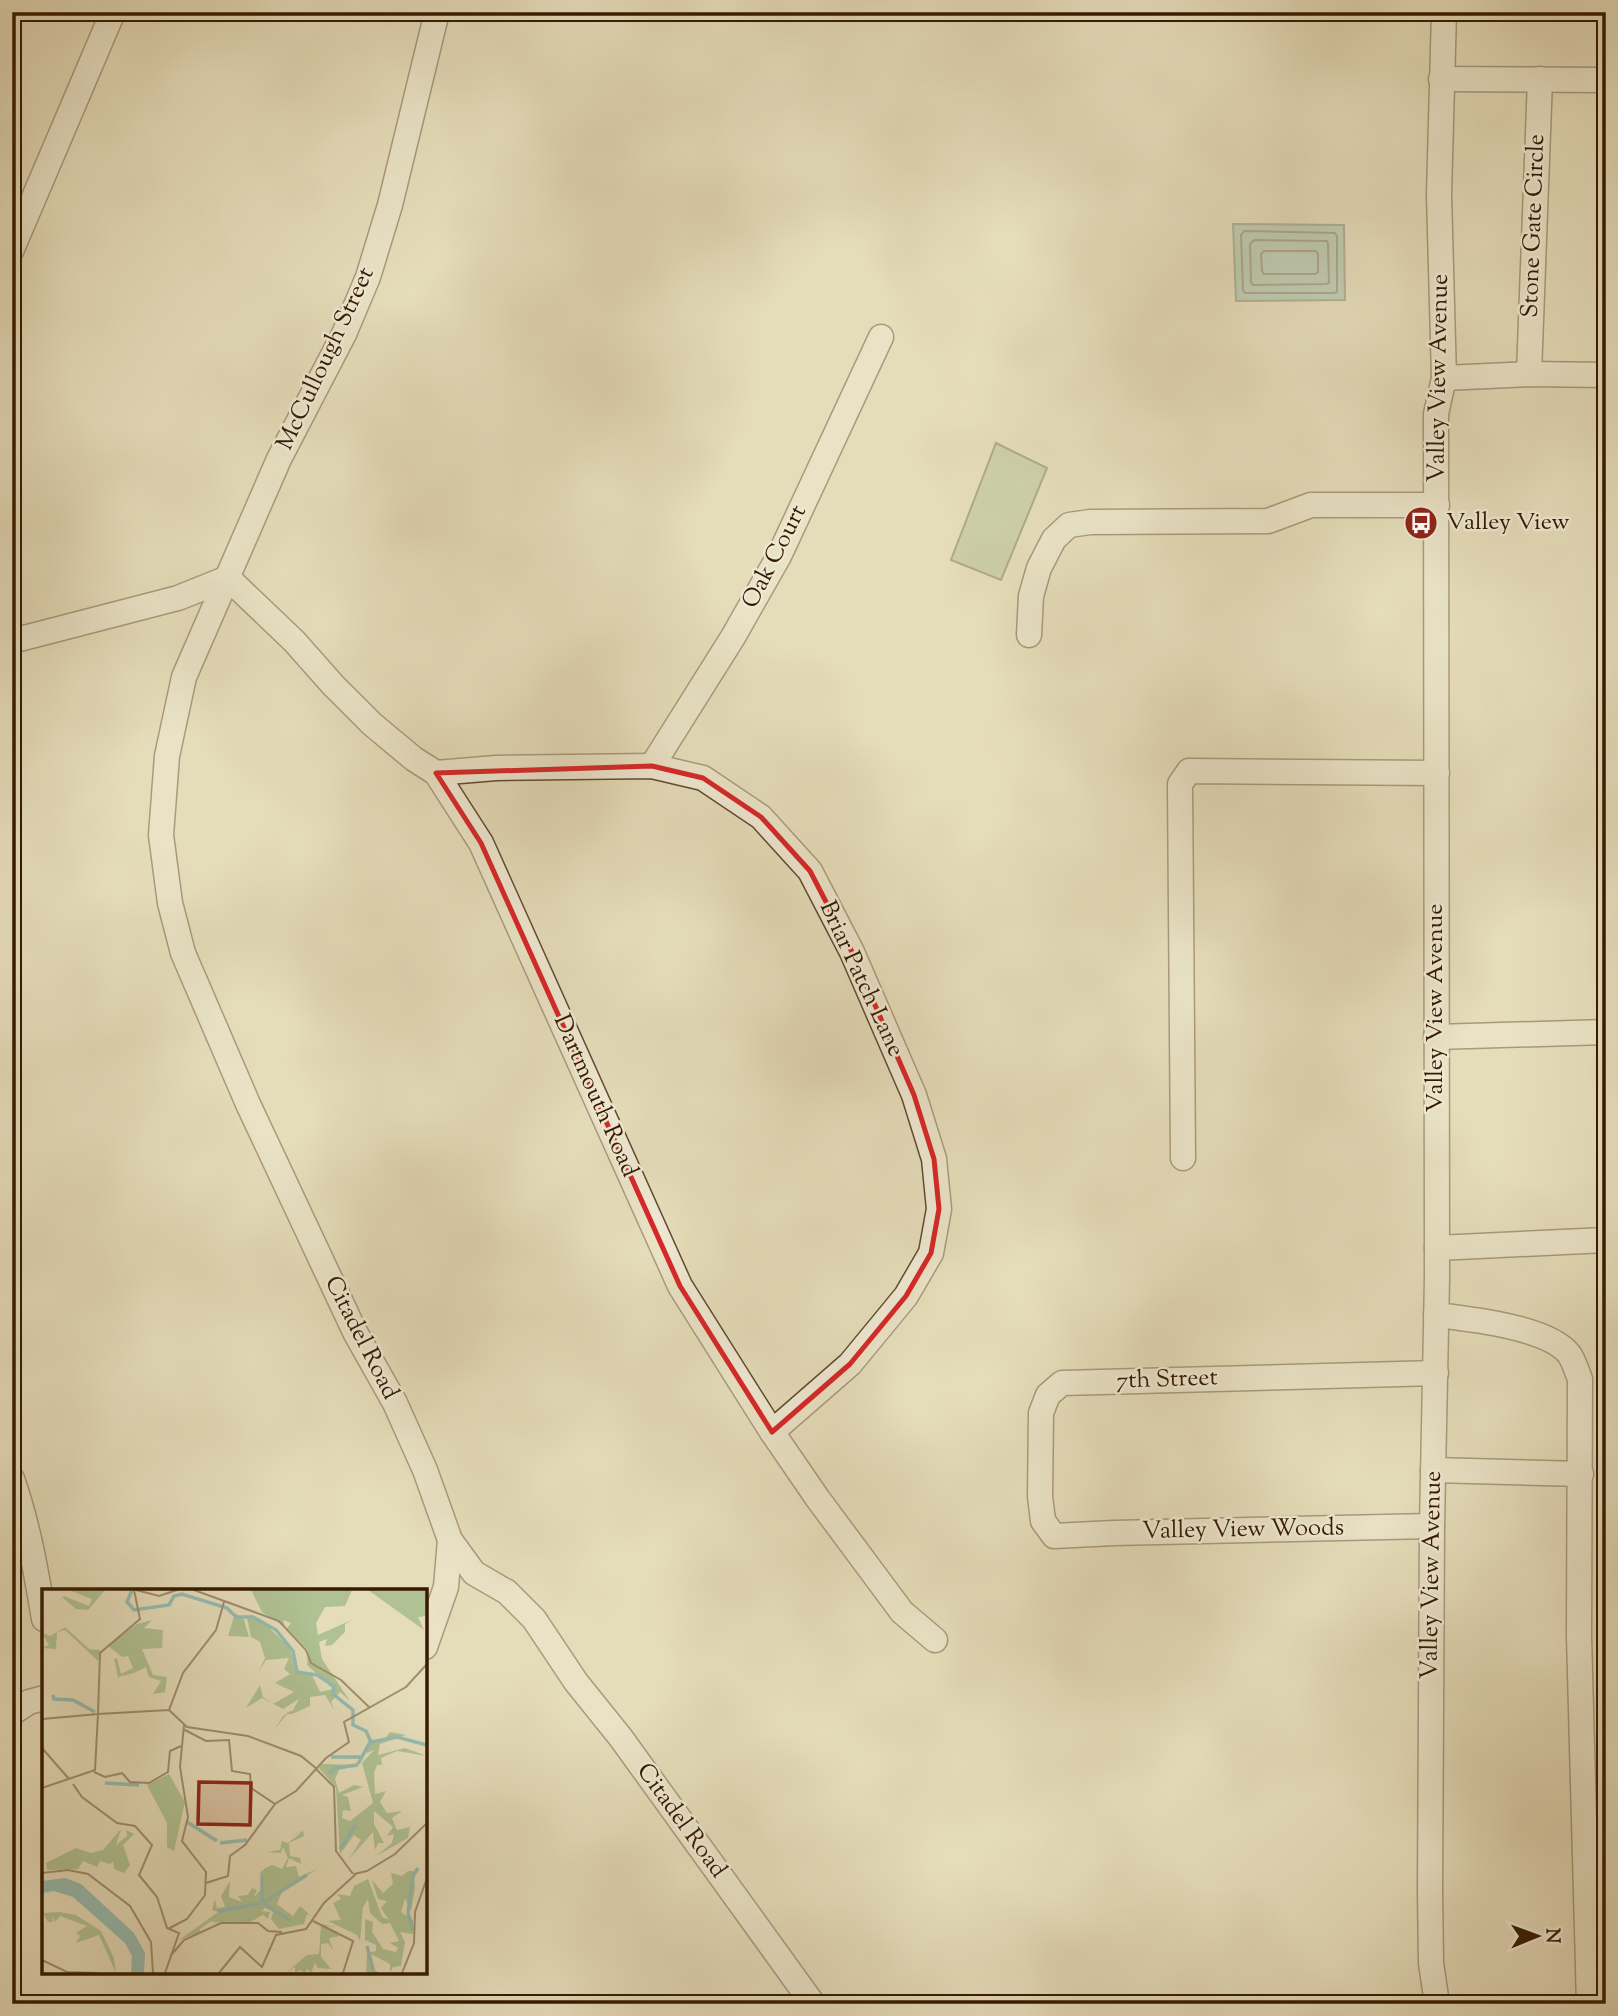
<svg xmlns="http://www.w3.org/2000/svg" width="1618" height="2016" viewBox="0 0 1618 2016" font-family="'Sorts Mill Goudy',serif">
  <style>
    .green { fill: #b0c293; stroke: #726e4a; stroke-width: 2 }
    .water { fill: #96bcb0; stroke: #6f7b6a; stroke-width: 2 }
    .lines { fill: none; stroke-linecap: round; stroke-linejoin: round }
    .shore { stroke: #666b58; stroke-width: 2 }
    .minor-casing { stroke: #614a2f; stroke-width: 27 }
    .minor { stroke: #eee8d2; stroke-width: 24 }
    .marked { fill: none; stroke: #d62828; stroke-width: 5; stroke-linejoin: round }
    .labels { text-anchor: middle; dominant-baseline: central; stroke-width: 5; stroke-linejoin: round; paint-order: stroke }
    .street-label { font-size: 24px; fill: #351a01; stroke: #eee8d2 }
    .poi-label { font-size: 24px; fill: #351a01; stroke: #eee8d2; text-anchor: start }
    .inset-river { fill: none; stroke: #96bcb0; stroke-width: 3.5 }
    .inset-road { fill: none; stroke: #9f8e6f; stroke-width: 2 }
    .view { fill: #8f2418; fill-opacity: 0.15; stroke: #8f2418; stroke-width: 3.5 }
    .inset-edge { fill: none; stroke: #351a01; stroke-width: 3.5 }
  </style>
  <rect width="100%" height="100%" fill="#e5dcb9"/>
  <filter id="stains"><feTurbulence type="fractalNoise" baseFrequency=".00286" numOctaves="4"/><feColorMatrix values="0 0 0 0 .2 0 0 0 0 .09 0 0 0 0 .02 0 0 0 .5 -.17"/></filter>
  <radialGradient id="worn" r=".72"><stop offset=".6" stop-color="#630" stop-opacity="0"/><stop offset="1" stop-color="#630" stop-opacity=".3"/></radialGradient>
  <path class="green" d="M996,443L1047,468L1001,580L951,560Z"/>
  <path class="water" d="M1233,224L1344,225L1345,300L1236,301Z"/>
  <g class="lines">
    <g class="shore">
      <path d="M1244,231L1335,233L1337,236V292L1334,293H1245L1243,290L1241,235Z"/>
      <path d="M1254,240L1327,241L1328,244L1329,283L1326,284L1253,285L1251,282L1250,244Z"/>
      <path d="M1264,251H1316L1318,254V272L1315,274H1264L1262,271L1261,254Z"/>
    </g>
    <defs>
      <g id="minor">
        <path d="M437,12L390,205L368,277L344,334L279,459L184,677L167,756L161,835L170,903L183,953L248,1104L355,1332L395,1403L425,1470L450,1540L474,1573L507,1592L534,1619L576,1682L621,1738L813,2004"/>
        <path d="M1441,79L1606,80"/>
        <path d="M12,249L113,12"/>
        <path d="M1529,374L1540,79"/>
        <path d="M1444,378L1529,374L1606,375"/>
        <path d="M228,578L294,641L333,685L372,724L414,759L436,773L481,843L680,1286L772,1432L818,1499L902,1612L935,1640"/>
        <path d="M1029,635L1031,596L1039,568L1054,539L1069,525L1090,522L1268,521L1311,505H1437"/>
        <path d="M12,641L178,598L228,578"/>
        <path d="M652,766L733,637L779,556L881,337"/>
        <path d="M436,773L496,768L652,766L703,778L761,817L810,871L852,952L914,1095L934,1159L939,1209L931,1253L906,1296L850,1364L772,1432"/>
        <path d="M1436,1037L1606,1032"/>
        <path d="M1183,1158L1180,784L1189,771L1437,773"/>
        <path d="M1437,1248L1606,1240"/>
        <path d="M1436,1315C1469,1319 1548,1327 1569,1354C1574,1361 1577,1372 1580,1379L1579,1636L1589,2004"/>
        <path d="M1433,1470L1581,1474"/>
        <path d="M12,1479C28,1524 36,1571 44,1619"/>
        <path d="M1432,1526L1114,1533L1054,1536L1043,1521L1040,1496L1041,1413L1048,1395L1062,1383L1436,1373"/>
        <path d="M425,1647L446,1587L450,1540"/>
        <path d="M12,1713L29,1702L44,1698"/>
        <path d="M1437,2004L1431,1963L1430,1891L1432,1526L1437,1278L1436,414L1444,378L1439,195L1444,12"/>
      </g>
    </defs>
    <use href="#minor" class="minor-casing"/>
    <use href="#minor" class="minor"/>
  </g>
  <path d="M0 0H1618V2016H0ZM652,766L703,778L761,817L810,871L852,952L914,1095L934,1159L939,1209L931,1253L906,1296L850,1364L772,1432L680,1286L481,843L436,773Z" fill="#e5dcb9" fill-opacity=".55" fill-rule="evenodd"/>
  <path class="marked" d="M652,766L703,778L761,817L810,871L852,952L914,1095L934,1159L939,1209L931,1253L906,1296L850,1364L772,1432L680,1286L481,843L436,773Z"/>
  <defs>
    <symbol id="bus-disc" viewBox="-11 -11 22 22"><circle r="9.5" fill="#8f2418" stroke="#eee8d2"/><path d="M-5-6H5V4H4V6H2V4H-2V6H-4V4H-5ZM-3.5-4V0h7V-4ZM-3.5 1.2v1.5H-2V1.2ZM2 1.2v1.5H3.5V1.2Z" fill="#fff"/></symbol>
  </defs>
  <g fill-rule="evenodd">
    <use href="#bus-disc" x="1402" y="504" width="38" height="38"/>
  </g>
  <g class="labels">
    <g class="street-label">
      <text transform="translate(1534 226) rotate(-88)">Stone Gate Circle</text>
      <text transform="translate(326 359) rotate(-65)">McCullough Street</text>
      <text transform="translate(1439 378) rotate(-89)">Valley View Avenue</text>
      <text transform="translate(775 557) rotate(-63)">Oak Court</text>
      <text transform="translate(861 979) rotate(65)">Briar Patch Lane</text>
      <text transform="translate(1436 1008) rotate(-90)">Valley View Avenue</text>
      <text transform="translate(595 1096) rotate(66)">Dartmouth Road</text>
      <text transform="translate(361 1338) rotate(63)">Citadel Road</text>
      <text transform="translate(1167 1380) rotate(-2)">7th Street</text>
      <text transform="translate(1243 1530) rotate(-1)">Valley View Woods</text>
      <text transform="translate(1432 1575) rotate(-89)">Valley View Avenue</text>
      <text transform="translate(681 1821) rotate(54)">Citadel Road</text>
    </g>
    <g class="poi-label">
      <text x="1446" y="523">Valley View</text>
    </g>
  </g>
  <g transform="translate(42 1589)">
    <rect width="385" height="385" fill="#e5dcb9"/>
    <path d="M27,1H63L46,21L34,20L21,9L16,13L22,7L47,17L50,10ZM209,1H310L303,17L283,18L274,34L276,46L312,30L303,35V43L290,56L283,57L285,50L277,53L280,70L308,112L298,103L289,113L292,121L283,106L268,108V117L250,125H245L232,141L241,127L246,123L255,120L251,121L257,110L241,120L220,109L204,119L218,96L221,108L231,115L252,103L233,94L248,85L242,80L247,69L224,71L216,84L223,69L218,53L209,48L205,28L221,33L248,59L254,83L269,84L278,103L291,100L265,76L266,61L245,39L249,34L241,31L243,38L220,23ZM326,1H385V27L376,28L382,41ZM193,24L202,31L207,48L186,47ZM110,31L102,39L121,41L120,59L100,60L111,86L125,88L123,103L111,105L119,92L107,88L104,78L92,84L76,88L72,70L75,69L79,85L91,79L86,67L80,68L66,57L95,35ZM23,38L47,60L58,61L56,72L23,41L15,43L14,60L0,59L7,56L0,44L8,47ZM348,143L364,146L338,155L336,166L363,159L385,167L355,162L339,169L340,176H335L332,184L333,205L344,202L338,213L345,224L360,222L350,229L355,241L368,238L366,249L334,267L350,254L352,245L345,247L351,238L332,222V235L342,254H336L333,261L331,243L307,270L319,251L312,246L298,265L294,199L277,179L280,175L316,176L297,181L293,190L297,204L312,196L321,198L300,206L306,208L309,222L301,221L300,229L308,232L331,214L320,174L332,161L319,166L328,153L341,152ZM127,185L143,213L132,262L125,258V234L105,196ZM79,240L74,256L85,247L84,241L92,245L81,256L88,276L82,284L72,280L71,272L68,275L58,272L55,278L41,272L36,280L5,281L4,274L34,259L49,264L61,261ZM261,242L262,247L247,254L248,267L258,269L259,275L247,269L244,278L254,277L257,288L275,280L240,303L235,315L251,327L258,317L270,328L265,325L262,335L237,340L229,330L231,323L223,319L220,322L228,323L226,330L221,326L205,335L169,333L180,325L158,340V343L137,351L176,323L170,321L173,310L175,319L183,318L179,307L188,292L187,308L200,313L196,307L206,306L210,299L215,301L212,307H213L222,297L218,284L222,280L230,276L240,280L246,269L241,258L239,264L225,263L238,261L240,252L246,254L260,243L246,248ZM366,282H372L373,299L369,322L363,309L359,323L371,331V345L358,343L363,353L359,377L351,378L348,384V375L329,365V379L338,384H324L325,364L334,362V356L323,351V330L331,333L330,343L341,360L354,363L356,359L348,354L357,352L348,334L340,335L328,324L326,310L321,318L318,352L315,346L286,332L299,331L291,314L299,310L295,305L308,307L312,297L326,290L340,328L347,331L339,319L345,312L336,310L330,291L341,304L351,295L349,284L360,287ZM17,323L34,326L59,342L72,369L74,384L57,346L34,354L38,347L34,344L45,337L18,327L13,333L10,326L11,333H6L1,324ZM279,335L295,338L284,337L298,347L287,349L291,361L286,354L279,355V368L289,380L276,379L273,374L269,384L265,380L263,384L258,381L253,384V378L244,384L265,366L277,365Z" fill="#b0c293"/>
    <path d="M23,289L39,295L92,344L103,364L102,384H89L90,367L83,354L31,308L12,302L0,304V292Z" fill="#96bcb0"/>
    <path class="inset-river" d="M90,1L85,13L92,21L127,16L132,7L140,5L185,19L194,28H211L234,41L251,62L255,83L275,86L292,97L291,105L311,121V136L324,142L329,153L355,148L385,156M11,106L12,110L31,111L53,123M289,168H319M316,175L328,153M287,184L293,179L316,176M63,194L97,196M145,233L175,252M178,254L205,251M298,260L314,236M220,287V314M222,313L265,286M222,315L249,332M176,322L221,314M371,341L366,324L371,287L376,279M325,357L332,384"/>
    <path class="inset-road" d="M94,1L117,7L135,1M152,1L237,32L264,61L269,74L299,91L327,118M127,121L141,84L174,41L182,13M0,130L56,125L58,64L98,30L92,1M141,140L164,152L187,151L190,182L208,185L209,199L233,215M0,159L27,190M273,179L292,198L294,262L311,285M52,183L63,188L81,184M81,185L88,193L107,194L126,183L128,162L139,157M31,195L40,208L75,234L93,237L110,256L97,286L115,308L125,339L137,344L123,384M0,199L53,181L56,125L127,121L145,138L206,147L259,167L275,180M0,284L26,281L46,285L88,317L109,353L111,384M312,285L325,282L353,265L385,234M164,294L186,287L188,267L203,256L233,215L254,202L284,169L307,153L302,133L364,98L385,75M271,332L311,352L301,384M126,340L145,330L163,306L164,283L140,252L146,228L138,178L142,136M130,365L142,351L179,334H216L226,342L240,343M0,371L25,383L56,384M177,384L198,358L220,378L234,346L264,340L282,314L314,285M360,384L372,354L373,323L385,289"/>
    <path class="view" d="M157,193L209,194L208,236L156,235Z"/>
    <rect width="385" height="385" class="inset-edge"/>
  </g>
  <rect width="1618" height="2016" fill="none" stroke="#e5dcb9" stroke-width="42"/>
  <rect x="14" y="14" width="1590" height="1988" fill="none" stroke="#351a01" stroke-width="3.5"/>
  <rect x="21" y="21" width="1576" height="1974" fill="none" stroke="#351a01" stroke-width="2"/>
  <g transform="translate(1537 1936) rotate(89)" stroke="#eee8d2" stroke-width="5" paint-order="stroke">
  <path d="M0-5L12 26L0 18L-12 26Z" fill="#351a01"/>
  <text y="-10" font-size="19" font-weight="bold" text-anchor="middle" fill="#351a01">N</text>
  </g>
  <rect width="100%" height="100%" filter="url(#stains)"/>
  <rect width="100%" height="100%" fill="url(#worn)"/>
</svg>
